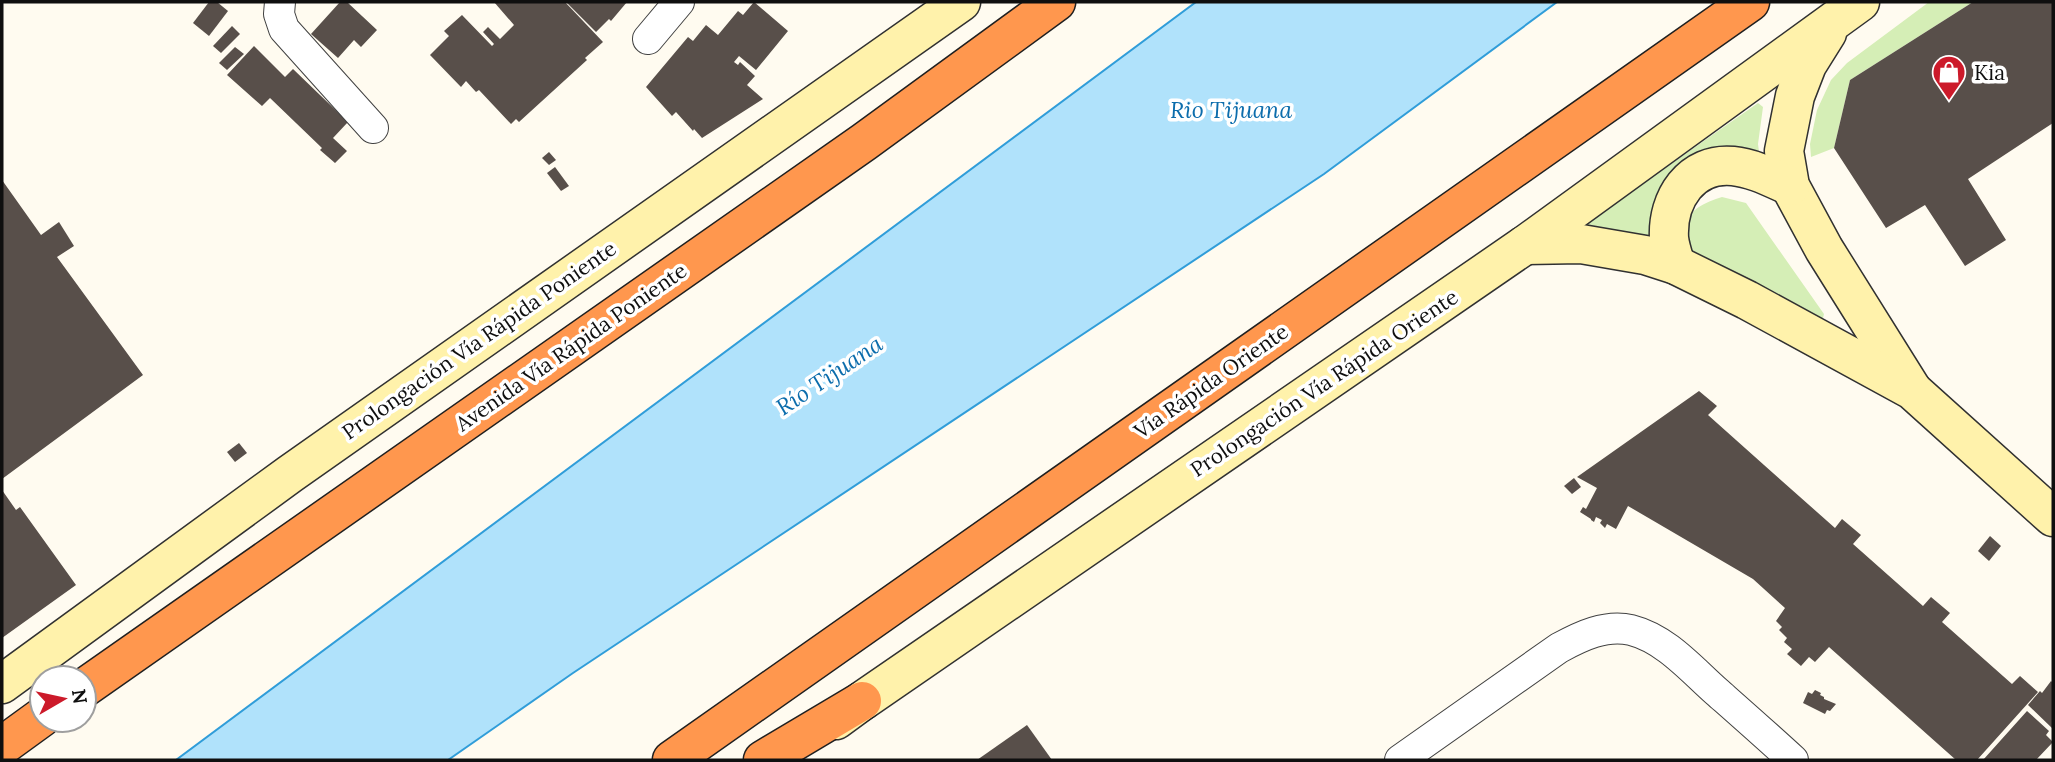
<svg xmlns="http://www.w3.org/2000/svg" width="2055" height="762" viewBox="0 0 2055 762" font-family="Lora,serif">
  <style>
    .green { fill: #d5eeb6 }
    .water { fill: #b0e2fb; stroke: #309dd9; stroke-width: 2 }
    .building { fill: #584f4a }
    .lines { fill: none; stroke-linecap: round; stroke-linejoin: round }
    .street-casing { stroke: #424242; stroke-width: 32 }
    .secondary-casing { stroke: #313131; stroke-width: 41 }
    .highway-casing { stroke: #202020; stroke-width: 41 }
    .street { stroke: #fff; stroke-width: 30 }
    .secondary { stroke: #fff2ab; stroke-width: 38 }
    .highway { stroke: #ff974e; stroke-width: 38 }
    .labels { text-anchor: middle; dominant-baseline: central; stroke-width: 7; stroke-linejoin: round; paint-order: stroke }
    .poi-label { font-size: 21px; fill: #0f0f0f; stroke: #fff; text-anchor: start }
    .street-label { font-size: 21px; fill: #0f0f0f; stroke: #fff }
    .water-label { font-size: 23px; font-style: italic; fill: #0c6dac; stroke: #fff }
  </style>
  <rect width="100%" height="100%" fill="#fffbf0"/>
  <g class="green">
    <path d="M1929,2H1973L1850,80L1834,148L1811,157L1810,144L1817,110L1831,80L1847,63Z"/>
    <path d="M1758,103L1763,107L1758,144L1761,167L1732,158L1650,234L1648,247L1578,229Z"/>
    <path d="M1722,197L1746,203L1824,314L1822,322L1692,256C1690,249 1686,241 1685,234C1682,212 1705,202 1722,197Z"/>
  </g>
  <path class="water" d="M1196,2H1557L1324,174L573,673L448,760H176Z"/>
  <g class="building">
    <path d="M209,2H217L228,11L209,36L193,23Z"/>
    <path d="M340,2H347L377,30L361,47L354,40L338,58L311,34Z"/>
    <path d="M494,2H565L603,42L585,58L587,60L519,122L516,119L511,124L479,90L476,92L466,81L461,87L430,55L449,36L444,31L462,15L492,46L494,44L483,32L488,27L500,39L514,25Z"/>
    <path d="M566,2H627L611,21L609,19L596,32Z"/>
    <path d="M754,2L788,31L756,70L739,56L734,62L738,65L740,62L755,76L747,85L763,99L702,138L694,129L693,131L676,112L672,116L646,87L688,37L693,41L706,25L718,35L738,11L743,15Z"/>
    <path d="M1973,2H2053V123L1968,179L2006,240L1965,266L1925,205L1886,228L1834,148L1850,80Z"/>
    <path d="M232,26L240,34L221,53L213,46Z"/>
    <path d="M254,46L285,77L293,69L348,122L333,138L347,151L335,163L320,150L322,148L270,98L262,106L227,75Z"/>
    <path d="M235,47L244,54L227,70L219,63Z"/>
    <path d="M549,152L556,160L549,165L542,158Z"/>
    <path d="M555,167L569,186L561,191L547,173Z"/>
    <path d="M2,180L41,235L59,222L74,246L57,257L143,375L2,479Z"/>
    <path d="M1699,391L1717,406L1708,415L1764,465L1835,528L1842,519L1861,535L1853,544L1923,606L1931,597L1950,613L1942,622L2012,684L2020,676L2038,692L1977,760H1956L1829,647L1815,662L1809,657L1801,666L1787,654L1792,649L1784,642L1787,638L1779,630L1782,627L1776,621L1785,608L1753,579L1628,506L1616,529L1607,524L1605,528L1600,523L1602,520L1596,517L1594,522L1591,520V519L1580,512L1583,507L1586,509L1597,488L1577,477Z"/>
    <path d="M239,443L247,453L235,462L227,452Z"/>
    <path d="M1574,478L1581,487L1572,494L1564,486Z"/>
    <path d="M2,490L16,510L20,507L76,585L2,638Z"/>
    <path d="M1990,536L2001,546L1989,561L1978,551Z"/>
    <path d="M2051,681L2053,683V729L2028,705L2040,691L2042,693Z"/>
    <path d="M1815,690L1821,693L1820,695L1824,697V699L1836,704L1830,711L1827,710L1825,714L1803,703L1808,692L1812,694Z"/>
    <path d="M2027,711L2049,731L2046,735L2053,742L2036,760H1983Z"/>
    <path d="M1027,725L1052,760H977Z"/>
  </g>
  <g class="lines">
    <defs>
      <g id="street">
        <path d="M280,2L279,14L284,29L373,128"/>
        <path d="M648,39L679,2"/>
        <path d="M1400,760L1559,648C1581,636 1606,624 1631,630C1666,639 1691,669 1717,692C1743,715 1768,737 1793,760"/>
      </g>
      <g id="secondary">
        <path d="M1827,33L1807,65L1795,96L1784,151L1790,186L1824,249L1911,388"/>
        <path d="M1525,245L1581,244L1645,255L1676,265L1747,300L1912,390L2053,517"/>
        <path d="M1676,265C1673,256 1670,247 1669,238C1667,199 1691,162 1733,166C1753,168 1772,178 1790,186"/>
        <path d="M2,684L290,474L961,2"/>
        <path d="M836,720L862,701L1525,245L1860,2"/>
      </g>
      <g id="highway">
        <path d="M84,688L864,142L1056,2"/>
        <path d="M2,746L42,717"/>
        <path d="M672,760L1750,2"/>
        <path d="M763,760L862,701"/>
      </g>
    </defs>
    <use href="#street" class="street-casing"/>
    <use href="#secondary" class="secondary-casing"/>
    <use href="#highway" class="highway-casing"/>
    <use href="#street" class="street"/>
    <use href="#secondary" class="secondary"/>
    <use href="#highway" class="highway"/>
  </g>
  <defs>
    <symbol id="shop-pin" viewBox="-11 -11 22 30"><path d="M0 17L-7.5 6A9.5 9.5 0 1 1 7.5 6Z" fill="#cc1a2a" stroke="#fff"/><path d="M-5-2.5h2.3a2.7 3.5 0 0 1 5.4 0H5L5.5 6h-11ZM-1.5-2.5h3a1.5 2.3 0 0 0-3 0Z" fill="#fff"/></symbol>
  </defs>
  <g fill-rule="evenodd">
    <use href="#shop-pin" x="1930" y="53" width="38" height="52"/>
  </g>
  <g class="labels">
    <g class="poi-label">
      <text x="1974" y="72">Kia</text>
    </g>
    <g class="street-label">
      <text transform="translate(479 340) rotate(-35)">Prolongación Vía Rápida Poniente</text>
      <text transform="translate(571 347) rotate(-35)">Avenida Vía Rápida Poniente</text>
      <text transform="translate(1211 381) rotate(-35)">Vía Rápida Oriente</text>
      <text transform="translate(1324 383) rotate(-34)">Prolongación Vía Rápida Oriente</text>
    </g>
    <g class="water-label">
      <text x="1231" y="109">Rio Tijuana</text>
      <text transform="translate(829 375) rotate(-34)">Río Tijuana</text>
    </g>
  </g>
  <rect width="2055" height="762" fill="none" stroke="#0f0f0f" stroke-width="7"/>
  <g transform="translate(63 699) rotate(81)"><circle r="33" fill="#ffffff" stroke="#9f9f9f" stroke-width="2"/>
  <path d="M0-5L12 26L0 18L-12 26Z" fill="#cc1a2a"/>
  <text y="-10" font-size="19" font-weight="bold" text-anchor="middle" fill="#0f0f0f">N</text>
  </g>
</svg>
